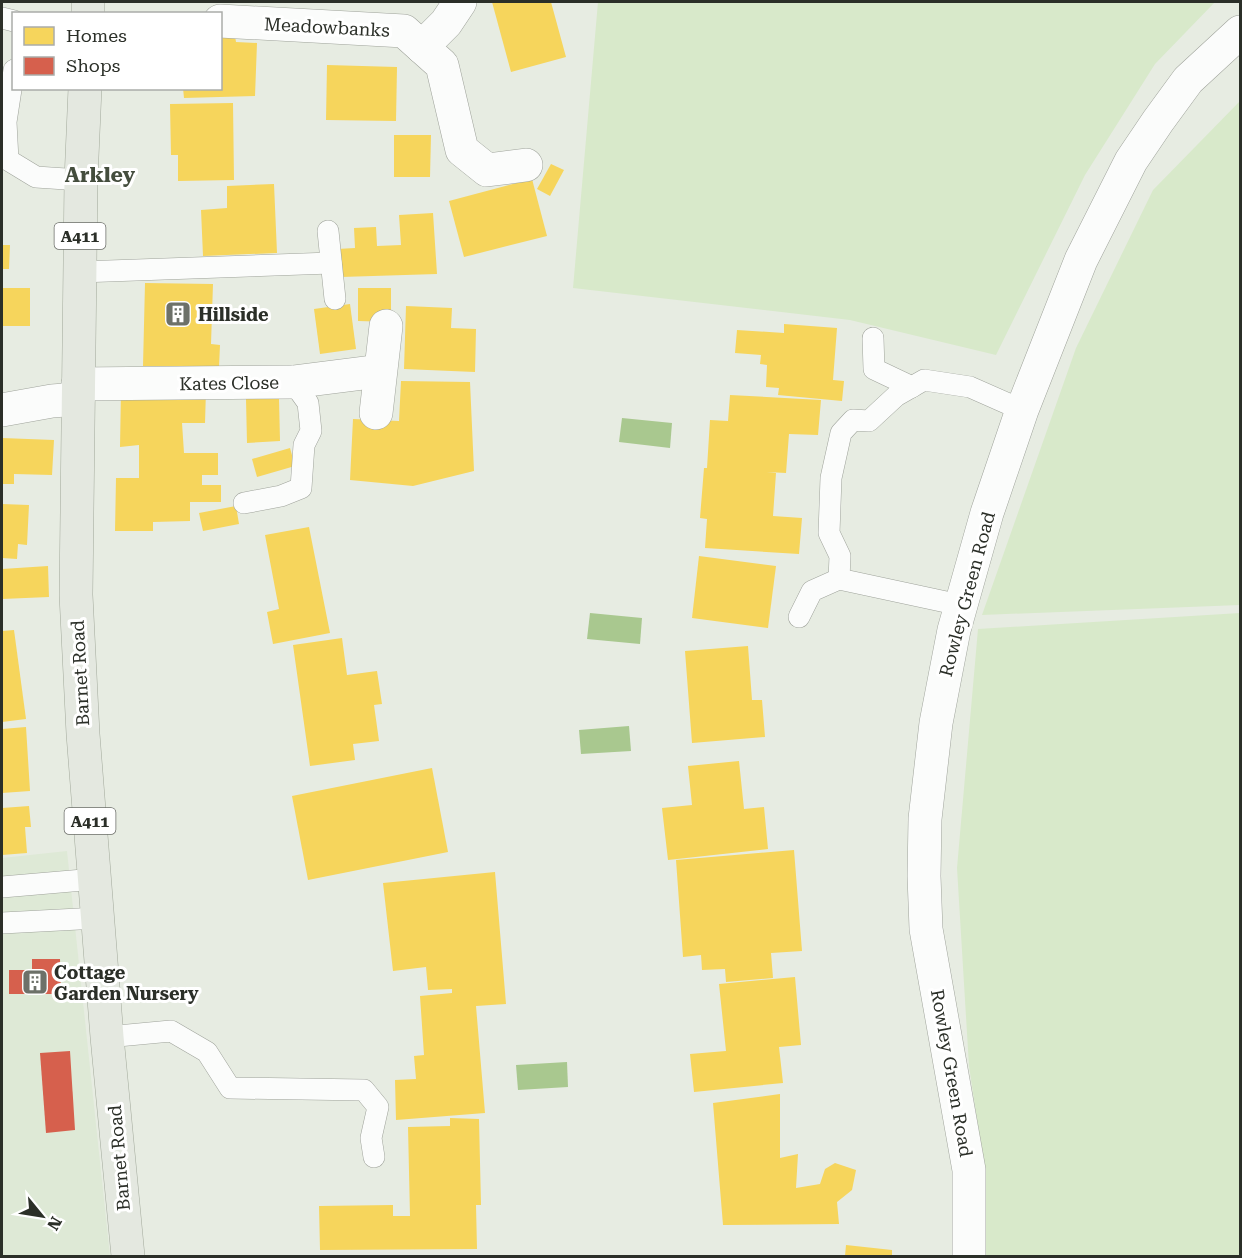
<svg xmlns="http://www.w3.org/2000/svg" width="1242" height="1258" viewBox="0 0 1242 1258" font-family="'Roboto Serif',serif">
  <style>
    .built { fill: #dee9d6 }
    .green { fill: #d8e9ca }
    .water { fill: #a9c88f }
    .homes { fill: #f6d55c }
    .shops { fill: #d6604d }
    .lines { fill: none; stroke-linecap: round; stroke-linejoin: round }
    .service-casing { stroke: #9fa39b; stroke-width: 22 }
    .minor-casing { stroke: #9fa39b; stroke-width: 34 }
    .tertiary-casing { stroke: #9fa39b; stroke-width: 34 }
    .primary-casing { stroke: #a2a99b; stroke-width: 34 }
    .service { stroke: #fbfcfb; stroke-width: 21 }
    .minor { stroke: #fbfcfb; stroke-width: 33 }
    .tertiary { stroke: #fbfcfb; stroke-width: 33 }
    .primary { stroke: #e4e8e0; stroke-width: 33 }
    .labels { text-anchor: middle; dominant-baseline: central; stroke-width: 6; stroke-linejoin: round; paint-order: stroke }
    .shield { fill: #fff; stroke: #6b6d68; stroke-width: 1.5 }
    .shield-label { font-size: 16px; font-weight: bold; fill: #2b2f28 }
    .street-label { font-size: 18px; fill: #2b2f28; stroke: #fff }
    .poi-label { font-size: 18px; font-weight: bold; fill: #2b2f28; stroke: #fff; text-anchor: start }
    .quarter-label { font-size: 21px; font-weight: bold; fill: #444d3d; stroke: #fff }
  </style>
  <rect width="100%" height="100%" fill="#e7ece2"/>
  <path class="built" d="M67,851L110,1256H2V858Z"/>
  <g class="green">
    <path d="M598,2H1215L1155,64L1085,175L996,355L850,320L573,288Z"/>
    <path d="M1240,101V605L982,615L1076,348L1153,190Z"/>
    <path d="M1240,613V1256H985L986,1180L969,1066L957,868L978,629Z"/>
  </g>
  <g class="water">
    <path d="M622,418L672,423L670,448L619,442Z"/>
    <path d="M590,613L642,618L640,644L587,639Z"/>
    <path d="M629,726L631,751L581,754L579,730Z"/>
    <path d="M567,1062L568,1087L518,1090L516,1065Z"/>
  </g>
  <g class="homes">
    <path d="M492,2H551L566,57L511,72Z"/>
    <path d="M220,36H235L236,42L257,43L255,96L184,98L183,88H220Z"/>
    <path d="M327,65L397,67L396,121L326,120Z"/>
    <path d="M233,103L234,180L178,181V155H171L170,104Z"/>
    <path d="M394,135H431L430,177H394Z"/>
    <path d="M551,164L564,170L550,196L537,189Z"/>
    <path d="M532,179L547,236L464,257L449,201Z"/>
    <path d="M274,184L277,253L203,256L201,210L227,208V186Z"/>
    <path d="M433,213L437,274L341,277L337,249L355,248L354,228L376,227L377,246L401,245L399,215Z"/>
    <path d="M2,245H10L9,269H2Z"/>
    <path d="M145,283L213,284L211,344L220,345L219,367L143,366Z"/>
    <rect x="2" y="288" width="28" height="38"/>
    <path d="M358,288H391V322L358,321Z"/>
    <path d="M350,304L356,349L320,354L314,309Z"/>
    <path d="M406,306L452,308L451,328L476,329L475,372L404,369Z"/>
    <path d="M784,324L837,328L833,380L844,381L842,401L778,395L779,388L766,387L767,365L760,364L761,355L735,353L737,330L784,333Z"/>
    <path d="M401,381L470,382L474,471L413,486L350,480L353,419L399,421Z"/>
    <path d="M121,390H206L205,423H182L184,453H218V475H202V485H221V502H190V521L153,522V531H115L116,478H139V445L120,447Z"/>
    <path d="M730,395L821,400L818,435L789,434L786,473L767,472L776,473L773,516L802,518L799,554L705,548L707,519L700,518L704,468H707L710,420L728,421Z"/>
    <path d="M279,398L280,441L247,443L246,399Z"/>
    <path d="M2,438L54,440L52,475L14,474V484H2Z"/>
    <path d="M290,448L295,466L257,477L252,459Z"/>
    <path d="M2,504L29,505L27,545L18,544L17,559L2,558Z"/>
    <path d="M236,506L239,524L203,531L199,513Z"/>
    <path d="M309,527L330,633L273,644L267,612L279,609L265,535Z"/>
    <path d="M699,556L776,566L768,628L692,618Z"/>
    <path d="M48,566L49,597L2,599V569Z"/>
    <path d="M14,630L26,719L2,722V631Z"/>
    <path d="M342,638L347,675L377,671L382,704L374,705L379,741L353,744L355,760L310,766L293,645Z"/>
    <path d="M748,646L752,700H762L765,737L692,743L685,651Z"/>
    <path d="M26,727L30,791L2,793V729Z"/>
    <path d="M739,761L744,809L764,807L768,849L668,860L662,808L692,805L688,766Z"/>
    <path d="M432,768L448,852L308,880L292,796Z"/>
    <path d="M29,806L31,827H25L27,853L2,855V808Z"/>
    <path d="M794,850L802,951L771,953L773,978L726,982L725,969L702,970L701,955L683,957L676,860Z"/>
    <path d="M495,872L506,1004L476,1006L485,1113L396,1120L395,1080L416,1079L414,1056L424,1055L420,996L452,993V989L428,990L426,967L393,971L383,883Z"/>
    <path d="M795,977L801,1045L779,1047L783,1083L694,1092L690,1054L726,1051L719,984Z"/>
    <path d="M780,1094V1158L798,1154L796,1188L820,1184L825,1169L835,1163L856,1170L852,1190L837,1202L839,1224L723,1225L713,1103Z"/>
    <path d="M450,1118L479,1119L481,1205H476L477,1249L320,1250L319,1206L393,1205V1216H410L408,1127L450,1126Z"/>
    <path d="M846,1245L892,1250V1256H845Z"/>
  </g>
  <g class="shops">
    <path d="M32,959H60L61,994H9V970H32Z"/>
    <path d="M70,1051L75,1130L46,1133L40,1053Z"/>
  </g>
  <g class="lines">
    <defs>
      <g id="service">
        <path d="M2,18L14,21"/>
        <path d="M14,70L6,122L8,160L36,177L81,180"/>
        <path d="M328,231L335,299"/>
        <path d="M80,272L331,263"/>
        <path d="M873,338L874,369L912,387"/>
        <path d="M244,503L281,496L301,488L304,445L311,431L308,403L293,382"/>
        <path d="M839,579L840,556L829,533L831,478L841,433L853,420L869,421L896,396L924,380L970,387L1022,410"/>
        <path d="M799,617L812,591L839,579L960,605"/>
        <path d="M2,887L95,879"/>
        <path d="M2,923L98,918"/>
        <path d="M107,1037L171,1031L207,1052L230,1088L364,1090L378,1107L371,1138L374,1157"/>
      </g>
      <g id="minor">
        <path d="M220,21L404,31L442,65L462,150L487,170L526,165"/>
        <path d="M422,47L446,23L460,2"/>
        <path d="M78,384L293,382L380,371"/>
        <path d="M2,410L52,401L78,399"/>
        <path d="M376,413L386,326"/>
      </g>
      <path id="tertiary" d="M969,1256V1170L926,929L924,876L925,819L936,723L954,630L987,513L1022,410L1081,260L1131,161L1158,121L1188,80L1240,32"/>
      <g id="primary">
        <path d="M88,2V14"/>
        <path d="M85,88L81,180L76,595L83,734L107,1037L128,1256"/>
      </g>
    </defs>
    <use href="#service" class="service-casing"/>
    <use href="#minor" class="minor-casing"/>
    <use href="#tertiary" class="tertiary-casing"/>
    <use href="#primary" class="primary-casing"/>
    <use href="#service" class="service"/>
    <use href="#minor" class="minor"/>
    <use href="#tertiary" class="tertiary"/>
    <use href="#primary" class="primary"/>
  </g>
  <defs>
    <symbol id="building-square" viewBox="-11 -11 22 22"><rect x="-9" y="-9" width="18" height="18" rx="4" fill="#6d7169" stroke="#fff"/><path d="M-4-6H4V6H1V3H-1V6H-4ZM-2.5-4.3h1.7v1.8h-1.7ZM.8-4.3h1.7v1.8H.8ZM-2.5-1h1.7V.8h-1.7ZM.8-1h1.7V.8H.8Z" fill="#fff"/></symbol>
  </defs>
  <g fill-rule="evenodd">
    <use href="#building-square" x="163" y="299" width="30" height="30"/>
    <use href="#building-square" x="20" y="967" width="30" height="30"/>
  </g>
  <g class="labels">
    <g class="shield">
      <rect x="54.5" y="223" width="51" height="26" rx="4.5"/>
      <rect x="64.5" y="808" width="51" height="26" rx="4.5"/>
    </g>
    <g class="shield-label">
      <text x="80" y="236">A411</text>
      <text x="90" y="821">A411</text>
    </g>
    <g class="street-label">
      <text transform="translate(327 27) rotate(3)">Meadowbanks</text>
      <text transform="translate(229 383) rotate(-1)">Kates Close</text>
      <text transform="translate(967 594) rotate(-75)">Rowley Green Road</text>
      <text transform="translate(80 673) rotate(-93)">Barnet Road</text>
      <text transform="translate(952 1073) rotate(80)">Rowley Green Road</text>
      <text transform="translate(119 1158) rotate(-95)">Barnet Road</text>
    </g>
    <g class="poi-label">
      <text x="198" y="314">Hillside</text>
      <text x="54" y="972">Cottage<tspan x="54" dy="21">Garden Nursery</tspan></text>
    </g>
    <g class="quarter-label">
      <text x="100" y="175">Arkley</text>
    </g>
  </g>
  <rect width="1242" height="1258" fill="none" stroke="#2b2f28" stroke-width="6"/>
  <rect x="12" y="12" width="210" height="78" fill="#ffffff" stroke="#aaaca9" stroke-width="1.5"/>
  <rect x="24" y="27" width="30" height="18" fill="#f6d55c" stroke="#aaaca9" stroke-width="1.5"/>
  <text x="66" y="42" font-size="18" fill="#2b2f28">Homes</text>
  <rect x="24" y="57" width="30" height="18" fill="#d6604d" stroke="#aaaca9" stroke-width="1.5"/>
  <text x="66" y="72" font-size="18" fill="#2b2f28">Shops</text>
  <g transform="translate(42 1216) rotate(120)" stroke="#ffffff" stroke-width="4.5" paint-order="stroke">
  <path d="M0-4.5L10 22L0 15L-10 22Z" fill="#2b2f28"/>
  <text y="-9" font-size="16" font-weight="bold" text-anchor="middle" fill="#2b2f28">N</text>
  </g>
</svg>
